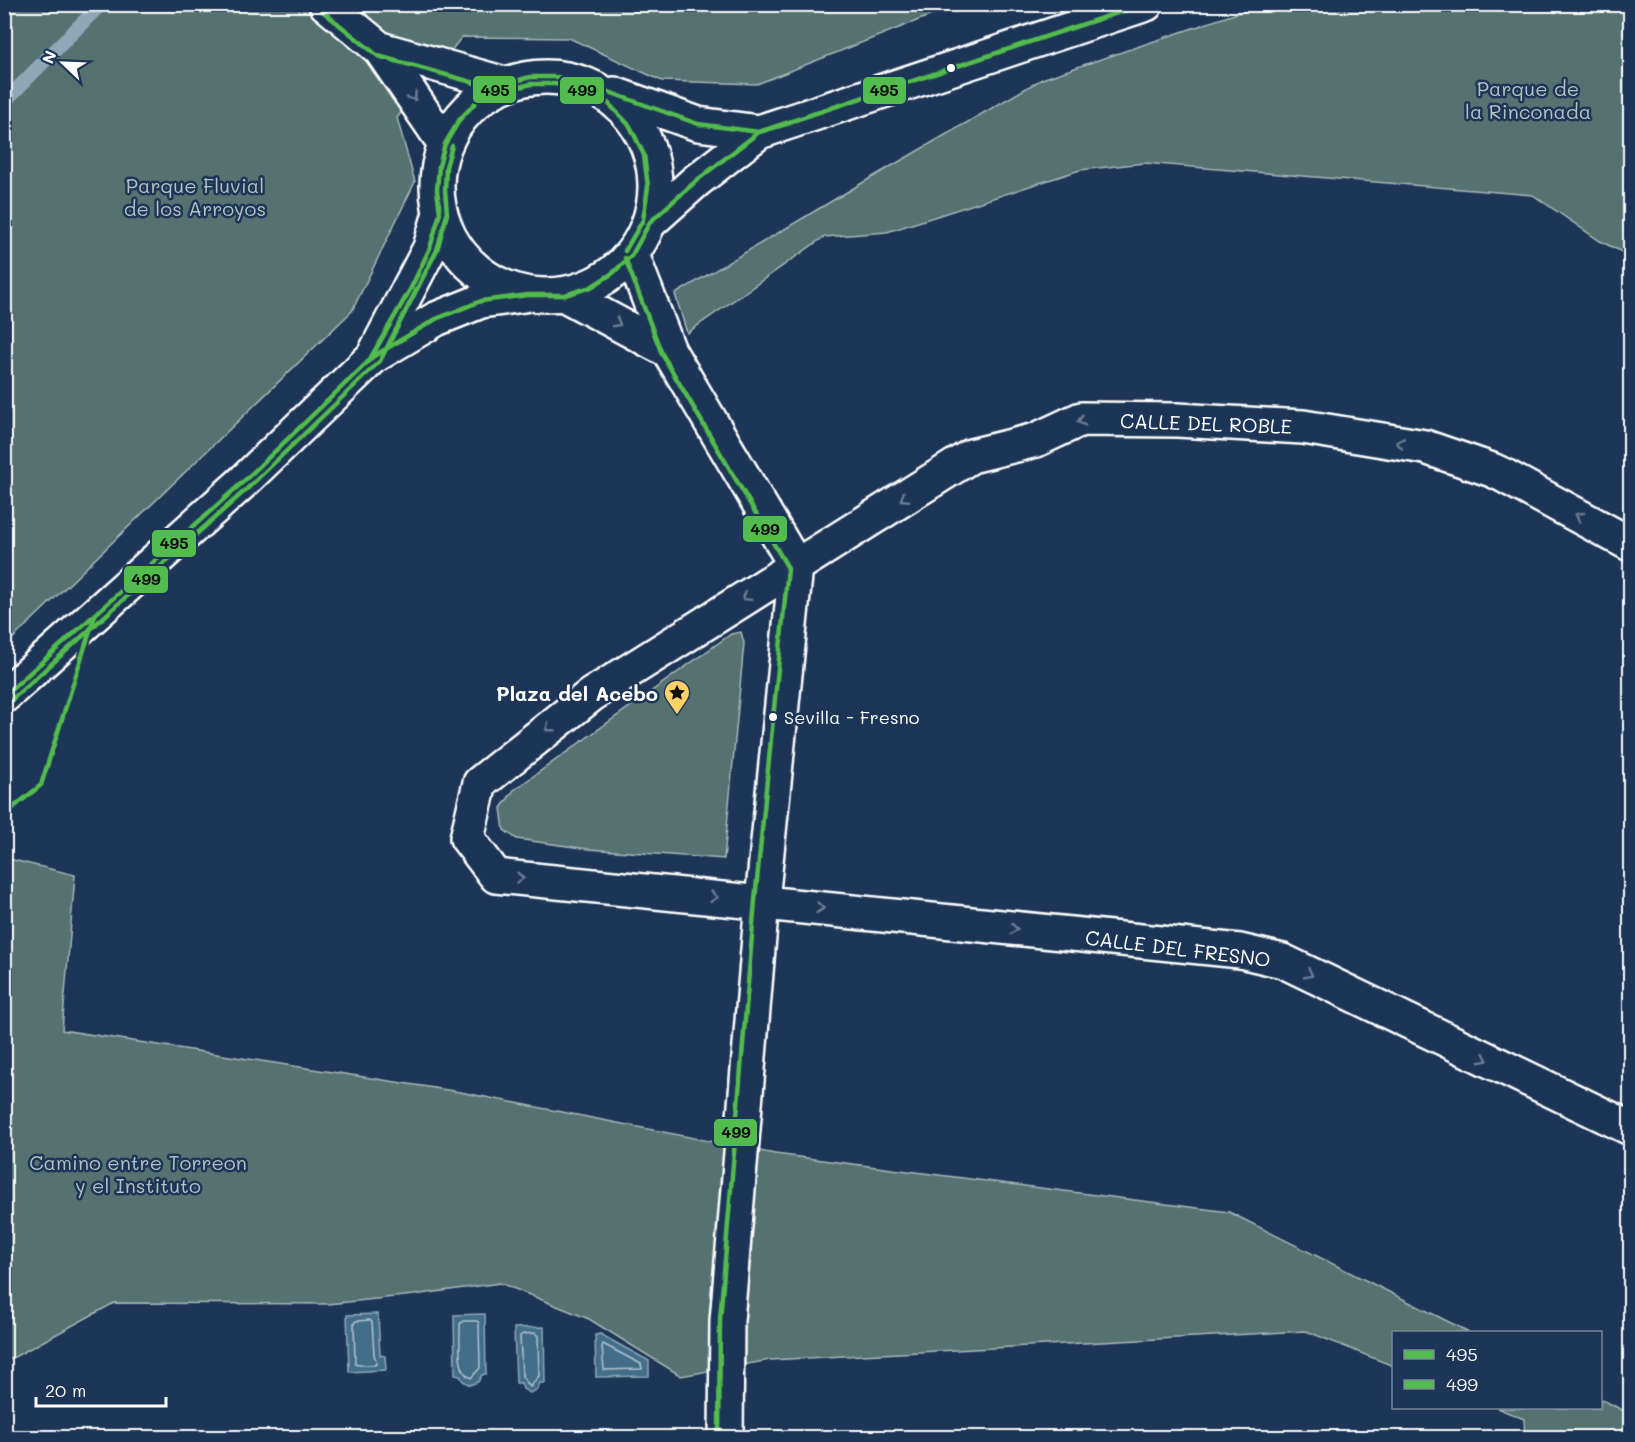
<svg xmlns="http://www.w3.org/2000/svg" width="1635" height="1442" viewBox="0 0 1635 1442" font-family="Mali,sans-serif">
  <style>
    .green { fill: #547270; stroke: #aab8b8; stroke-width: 1.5 }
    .water { fill: #436e89; stroke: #8ea8b8; stroke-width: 1.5 }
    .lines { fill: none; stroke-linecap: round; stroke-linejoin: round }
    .shore { stroke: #b4c5d0; stroke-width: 1.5 }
    .stream { stroke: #8ea8b8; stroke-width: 14 }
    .street-casing { stroke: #fff; stroke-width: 38 }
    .primary-casing { stroke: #fff; stroke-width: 38 }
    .street { stroke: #1d3557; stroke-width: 33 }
    .primary { stroke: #1d3557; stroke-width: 33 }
    .bus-1-casing { stroke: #1d3557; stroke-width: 9 }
    .bus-2-casing { stroke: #1d3557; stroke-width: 9 }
    .bus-1 { stroke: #52bc4e; stroke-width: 4.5 }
    .bus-2 { stroke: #52bc4e; stroke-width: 4.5 }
    .oneway { stroke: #6c7c92 }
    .bus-dot { fill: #fff; stroke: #1d3557; stroke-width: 2 }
    .labels { text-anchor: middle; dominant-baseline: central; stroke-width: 5; stroke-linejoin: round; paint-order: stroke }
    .bus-label { font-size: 18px; fill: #fff; stroke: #1d3557; text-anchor: start }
    .park-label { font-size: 20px; fill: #b2c0bf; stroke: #1d3557 }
    .street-label { font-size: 20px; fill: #fff; stroke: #1d3557 }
    .poi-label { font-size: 20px; font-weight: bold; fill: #fff; stroke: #1d3557; text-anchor: end }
    .line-badge { stroke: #1d3557; stroke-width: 2 }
    .pale-badge-label { font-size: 16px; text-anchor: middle; font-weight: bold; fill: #111 }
  </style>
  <rect width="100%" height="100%" fill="#1d3557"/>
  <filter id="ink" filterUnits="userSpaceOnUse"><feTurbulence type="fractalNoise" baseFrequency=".0167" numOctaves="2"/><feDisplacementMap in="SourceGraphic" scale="12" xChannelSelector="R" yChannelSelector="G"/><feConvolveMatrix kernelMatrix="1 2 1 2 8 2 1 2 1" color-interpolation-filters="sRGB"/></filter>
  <g filter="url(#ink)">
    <g class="green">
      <path d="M5,5H957L757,84L662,81L569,38L462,37L397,118L415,182L352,311L5,646Z"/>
      <path d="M1261,5H1630V256L1600,241L1533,195L1144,163L1080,170L887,232L824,237L687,333L675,294L857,186L1042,79Z"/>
      <path d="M741,632L744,643L724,859L588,849L517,839L504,830L501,808L514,790L731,634Z"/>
      <path d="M5,858L75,875L62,1030L460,1092L775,1154L1229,1212L1469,1332H1394L1393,1366L1306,1331L770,1360L681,1376L589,1319L500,1283L414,1295L328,1304L114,1303L5,1362Z"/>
      <path d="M1601,1399L1630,1414V1437H1525L1524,1419L1497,1408H1600Z"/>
    </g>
    <g class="water">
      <path d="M378,1314L380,1355L385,1356L386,1370L349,1372L347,1315Z"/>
      <path d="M485,1314L486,1374L482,1375L478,1382L470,1385L463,1381L460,1376L455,1375L454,1315Z"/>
      <path d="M544,1327L545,1383H540L537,1390L530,1393L523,1389L521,1383H516L514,1328Z"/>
      <path d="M600,1334L649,1361V1376L596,1377L595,1335Z"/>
    </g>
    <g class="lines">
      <g class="shore">
        <path d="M356,1321L370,1320L372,1322L374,1355L377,1362L375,1365H358L355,1364L354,1323Z"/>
        <path d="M463,1321H477L479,1323L480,1368L471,1378C455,1371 461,1340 460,1324Z"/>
        <path d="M535,1333L538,1336L539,1376L530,1387L522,1376L520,1336L523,1334Z"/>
        <path d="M603,1344L641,1364L642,1369L604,1370L602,1347Z"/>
      </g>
      <path class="stream" d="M4,102L101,4"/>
      <defs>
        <g id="street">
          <path d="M326,4L380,49L445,144"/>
          <path d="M380,49L505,84"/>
          <path d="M632,255L669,351L796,566L762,901L727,1321L726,1438"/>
          <path d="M565,295L669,351"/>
          <path d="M1630,544L1503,475L1492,470L1425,447L1303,427L1177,420L1081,419L1036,440L971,456L591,695L480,783L467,838L496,876L1240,951L1283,961L1630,1128"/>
        </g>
        <g id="primary">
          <circle cx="546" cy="186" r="109"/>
          <path d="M614,94L698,124L759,132"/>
          <path d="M650,222L696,181L759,132L1146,4"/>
          <path d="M374,355L430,248L440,213"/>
          <path d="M4,696L244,481L374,356L436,319L481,301L524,295"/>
        </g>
      </defs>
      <use href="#street" class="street-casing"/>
      <use href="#primary" class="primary-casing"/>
      <use href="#street" class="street"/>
      <use href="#primary" class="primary"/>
      <defs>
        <g id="bus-1">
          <path d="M370,359L411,288L430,248L440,213L437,190L439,166L445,144L460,119L480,98L505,84L530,77H556L581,82L698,124L759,132L790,123"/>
          <path d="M4,696L244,481L374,356L436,319L481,301L528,295H565L591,287L613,273L632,255L650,222L696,181L759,132L1144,4"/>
          <path d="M4,815L41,785L95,615"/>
        </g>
        <g id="bus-2">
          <path d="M321,10L378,56L504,91L531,84H555L579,89L608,103L630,126L644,155L648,187L643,220L625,251"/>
          <path d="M625,258L662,354L788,568L755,900L720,1320L719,1438"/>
          <path d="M9,702L249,487L380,361L437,250L447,214L445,190L446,167L452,146"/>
        </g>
      </defs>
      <use href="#bus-1" class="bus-1-casing"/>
      <use href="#bus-2" class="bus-2-casing"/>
      <use href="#bus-1" class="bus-1"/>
      <use href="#bus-2" class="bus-2"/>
    </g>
    <defs><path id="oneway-chevron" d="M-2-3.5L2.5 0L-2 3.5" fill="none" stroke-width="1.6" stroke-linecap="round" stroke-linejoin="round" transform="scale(1.5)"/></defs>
    <g class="oneway">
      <use href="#oneway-chevron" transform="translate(413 97) rotate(56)"/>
      <use href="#oneway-chevron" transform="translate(617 323) rotate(28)"/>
      <use href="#oneway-chevron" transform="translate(1081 421) rotate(167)"/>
      <use href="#oneway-chevron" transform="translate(1400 443) rotate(-170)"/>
      <use href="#oneway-chevron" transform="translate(904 498) rotate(148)"/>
      <use href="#oneway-chevron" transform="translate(1579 516) rotate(-151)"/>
      <use href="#oneway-chevron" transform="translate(746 597) rotate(148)"/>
      <use href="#oneway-chevron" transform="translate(549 728) rotate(142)"/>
      <use href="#oneway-chevron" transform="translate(520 878) rotate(5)"/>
      <use href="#oneway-chevron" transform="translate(714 897) rotate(5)"/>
      <use href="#oneway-chevron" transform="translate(820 908) rotate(6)"/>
      <use href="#oneway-chevron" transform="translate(1014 929) rotate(6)"/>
      <use href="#oneway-chevron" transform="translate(1309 974) rotate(26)"/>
      <use href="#oneway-chevron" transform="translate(1484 1059) rotate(26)"/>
    </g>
  </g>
  <defs>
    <symbol id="sight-pin" viewBox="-11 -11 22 30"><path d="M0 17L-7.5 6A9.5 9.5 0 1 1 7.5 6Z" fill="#ffd166" stroke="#1d3557"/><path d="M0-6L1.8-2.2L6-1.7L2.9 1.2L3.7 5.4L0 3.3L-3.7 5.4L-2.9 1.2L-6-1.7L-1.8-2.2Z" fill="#111"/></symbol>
  </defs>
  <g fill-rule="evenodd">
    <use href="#sight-pin" x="662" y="678" width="30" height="40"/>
  </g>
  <g class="bus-dot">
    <circle cx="951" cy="68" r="5"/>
    <circle cx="773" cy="717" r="5"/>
  </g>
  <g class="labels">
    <g class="bus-label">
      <text x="784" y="717">Sevilla - Fresno</text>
    </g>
    <g class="park-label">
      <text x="1528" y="88">Parque de<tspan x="1528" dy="23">la Rinconada</tspan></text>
      <text x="195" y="185">Parque Fluvial<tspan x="195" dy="23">de los Arroyos</tspan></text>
      <text x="138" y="1162">Camino entre Torreon<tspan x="138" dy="23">y el Instituto</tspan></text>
    </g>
    <g class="street-label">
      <text transform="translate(1206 423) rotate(2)">CALLE DEL ROBLE</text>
      <text transform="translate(1178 948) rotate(7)">CALLE DEL FRESNO</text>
    </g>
    <g class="poi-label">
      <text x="658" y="693">Plaza del Acebo</text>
    </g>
  </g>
  <g class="line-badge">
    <rect x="472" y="75" width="45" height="29" rx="6" fill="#52bc4e"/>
    <rect x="862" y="76" width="45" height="29" rx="6" fill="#52bc4e"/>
    <rect x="559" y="76" width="46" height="29" rx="6" fill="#52bc4e"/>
    <rect x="742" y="515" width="46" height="28" rx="6" fill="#52bc4e"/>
    <rect x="151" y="529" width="46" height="29" rx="6" fill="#52bc4e"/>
    <rect x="123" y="565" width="46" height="29" rx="6" fill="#52bc4e"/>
    <rect x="713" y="1118" width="45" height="29" rx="6" fill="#52bc4e"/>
  </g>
  <g class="pale-badge-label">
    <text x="495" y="96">495</text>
    <text x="884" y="96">495</text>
    <text x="582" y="96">499</text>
    <text x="765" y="535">499</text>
    <text x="174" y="549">495</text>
    <text x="146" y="585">499</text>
    <text x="736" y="1138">499</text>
  </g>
  <rect width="1635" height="1442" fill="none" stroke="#1d3557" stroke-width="24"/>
  <rect x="12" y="12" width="1611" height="1418" fill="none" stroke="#fff" stroke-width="2" filter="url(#ink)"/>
  <rect x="1392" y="1331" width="210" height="78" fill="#1d3557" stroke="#77869a" stroke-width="1.5"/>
  <rect x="1404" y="1350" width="30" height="9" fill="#52bc4e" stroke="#77869a" stroke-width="1.5"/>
  <text x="1446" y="1361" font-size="18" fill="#ffffff">495</text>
  <rect x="1404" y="1380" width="30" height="9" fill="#52bc4e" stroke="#77869a" stroke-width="1.5"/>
  <text x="1446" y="1391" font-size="18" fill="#ffffff">499</text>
  <g transform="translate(63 63) rotate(293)" stroke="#1d3557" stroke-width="4.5" paint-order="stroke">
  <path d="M0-4.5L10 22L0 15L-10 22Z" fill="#ffffff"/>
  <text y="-9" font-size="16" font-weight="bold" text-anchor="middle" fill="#ffffff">N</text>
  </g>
  <path d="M36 1397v9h130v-9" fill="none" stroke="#ffffff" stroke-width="3"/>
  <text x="45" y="1397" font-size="18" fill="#ffffff" stroke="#1d3557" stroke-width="4.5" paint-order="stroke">20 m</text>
</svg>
